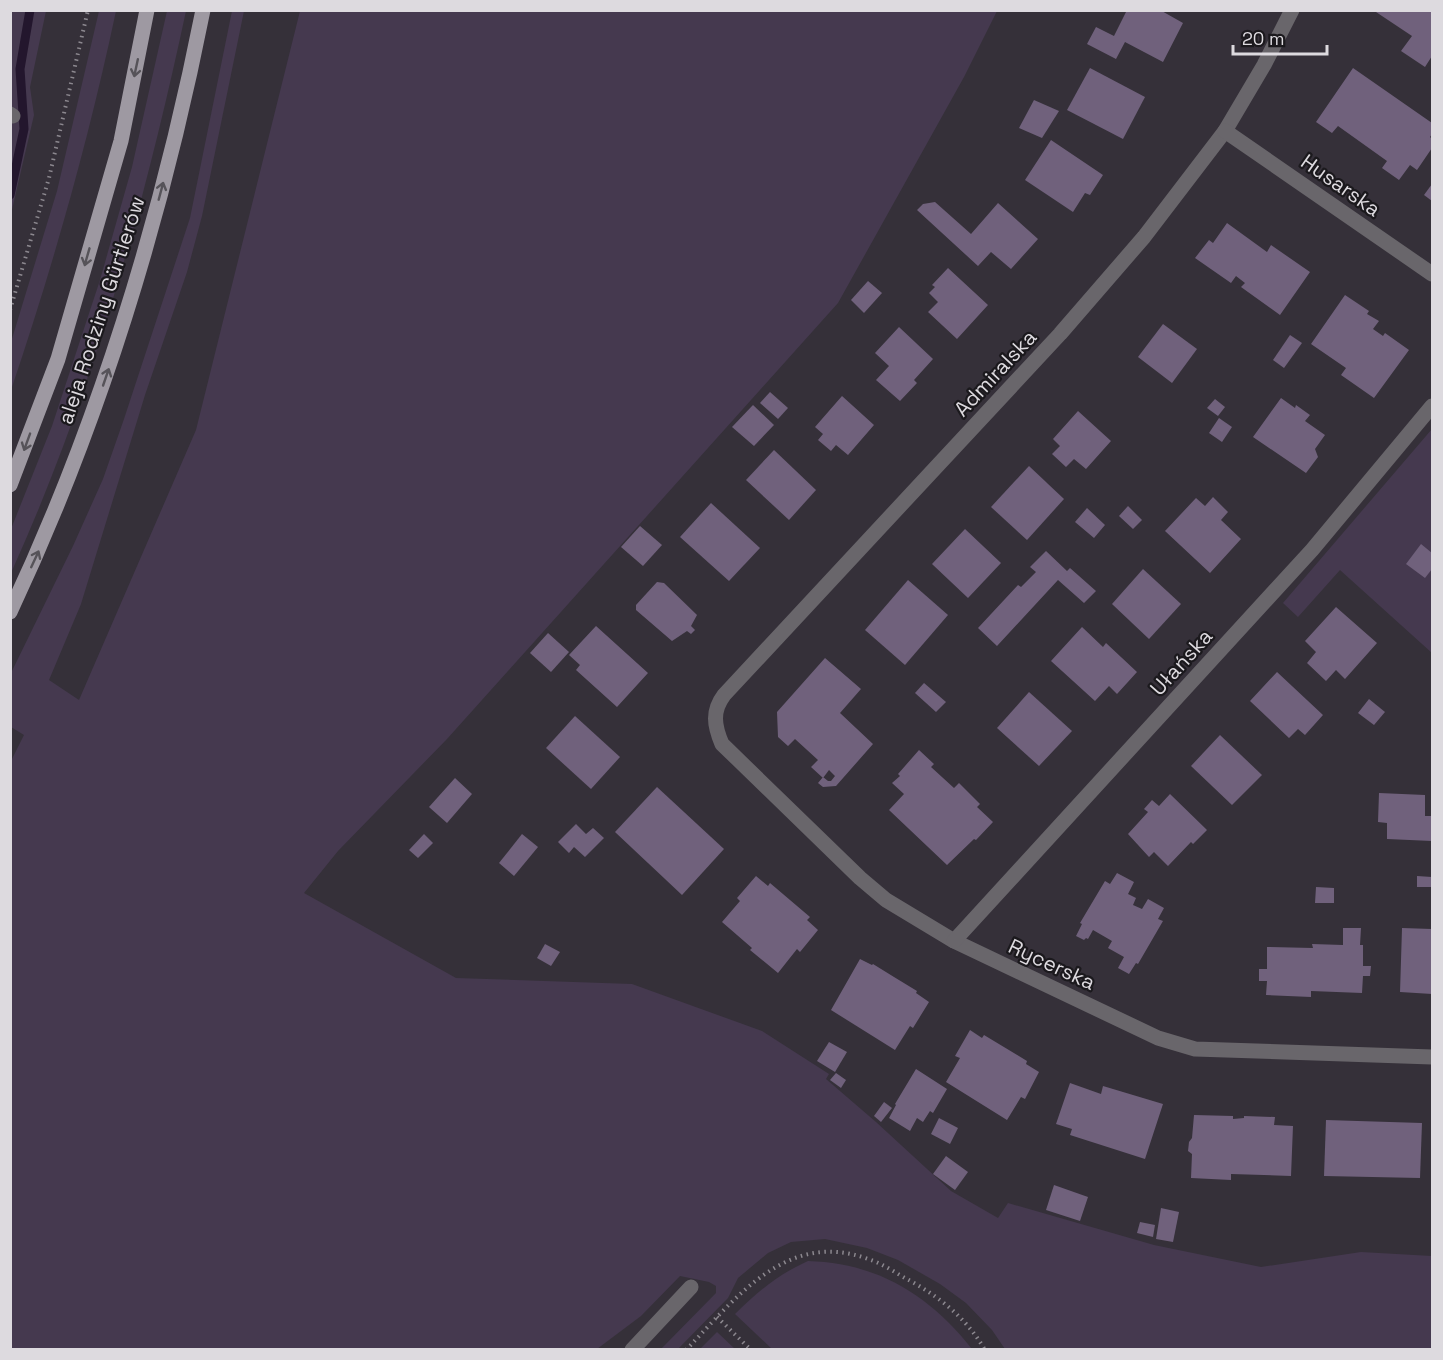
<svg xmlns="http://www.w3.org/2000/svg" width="1443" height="1360" viewBox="0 0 1443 1360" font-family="'Space Grotesk',sans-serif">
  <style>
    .green { fill: #45394f }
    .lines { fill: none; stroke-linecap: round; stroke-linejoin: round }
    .stream { stroke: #23162d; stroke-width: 9 }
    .building { fill: #70617c }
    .path { stroke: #8c888f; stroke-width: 4; stroke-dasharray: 1.5 4.5; stroke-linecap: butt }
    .minor { stroke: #69666b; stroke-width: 15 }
    .major { stroke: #9e99a2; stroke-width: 15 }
    .oneway { stroke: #565359 }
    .labels { text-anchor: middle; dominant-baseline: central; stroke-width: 4.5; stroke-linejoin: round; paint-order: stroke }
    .street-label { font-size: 21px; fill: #dddadf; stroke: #1b191d }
  </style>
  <rect width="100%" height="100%" fill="#353039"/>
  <g class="green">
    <path d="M10,11H46L30,87L34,115L11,214Z"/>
    <path d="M99,11H116C89,139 53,266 11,390V342L57,191Z"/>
    <path d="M167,11H186C145,203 92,394 11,573V529L52,426L100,280L132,167Z"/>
    <path d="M232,11H244L202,216L187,272L145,395L81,604L49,680L79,700L196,430L300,11H997L964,77L838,303L447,739L338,851L304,893L456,978L632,984L762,1031L829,1074L826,1079L876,1122L951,1191L998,1218L1008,1203L1154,1245L1261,1267L1361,1252L1432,1256V1349H1005L992,1330L966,1303L940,1284L898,1260L867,1248L825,1239L791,1242L768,1253L738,1278L728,1298L678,1349H661L716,1293V1286L709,1282L680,1276L641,1316L597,1349H11L10,763L24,735L11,727V673L73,546L103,479L124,419L190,218Z"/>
    <path d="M1432,429V653L1340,570L1298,617L1283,603Z"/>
    <path d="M808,1261C878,1263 929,1295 972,1349H772L735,1314C760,1290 777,1275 808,1261Z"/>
    <path d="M717,1332L735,1349H700Z"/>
  </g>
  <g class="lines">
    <path class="stream" d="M10,195L24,129L20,69L30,10"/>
  </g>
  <g class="building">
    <path d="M1127,10H1160L1183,23L1163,62L1125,42L1116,59L1087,44L1096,27L1114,36Z"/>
    <path d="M1377,10H1432V56L1425,67L1401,51L1412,36L1376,12Z"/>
    <path d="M1090,68L1145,97L1123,139L1067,110Z"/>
    <path d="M1353,68L1432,123V134L1430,137L1432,139V148L1417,170L1410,165L1399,180L1382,168L1387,161L1338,126L1332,133L1316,122Z"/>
    <path d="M1034,100L1059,111L1042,138L1019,128Z"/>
    <path d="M1051,140L1103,175L1090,195L1085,193L1073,212L1025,180Z"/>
    <path d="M1432,184V201L1424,195Z"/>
    <path d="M935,202L971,234L998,203L1038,239L1011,269L991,252L978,266L917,210L923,204Z"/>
    <path d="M1227,223L1267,252L1271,245L1310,272L1280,315L1241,287L1245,283L1236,276L1231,283L1195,258L1209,240L1213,243Z"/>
    <path d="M948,268L988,305L957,339L928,312L938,302L929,293L935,287L932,285Z"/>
    <path d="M868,281L882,293L864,313L851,300Z"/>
    <path d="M1345,295L1369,311L1367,314L1379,321L1373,329L1383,336L1385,333L1409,350L1374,398L1341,375L1346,368L1311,344Z"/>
    <path d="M1163,324L1197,349L1172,383L1138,357Z"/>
    <path d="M899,327L933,359L914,380L917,383L900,401L876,380L889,366L875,353Z"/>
    <path d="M1290,335L1302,343L1284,368L1273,360Z"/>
    <path d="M770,392L788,408L778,419L760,403Z"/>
    <path d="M842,396L874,425L848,455L836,445L831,451L818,440L823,434L815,427Z"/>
    <path d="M1281,398L1295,408L1296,405L1310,415L1305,421L1325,435L1315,449L1318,457L1306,473L1253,437Z"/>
    <path d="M1215,399L1225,407L1218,416L1207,408Z"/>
    <path d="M753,405L774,425L754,446L732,427Z"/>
    <path d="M1078,411L1111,441L1086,469L1074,459L1066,467L1052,454L1060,446L1053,439Z"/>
    <path d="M1219,418L1232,427L1222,442L1209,433Z"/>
    <path d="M774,450L816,490L789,520L746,480Z"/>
    <path d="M1029,466L1064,499L1027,540L991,507Z"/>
    <path d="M1213,497L1228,512L1221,520L1241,539L1210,573L1165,531L1196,498L1205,506Z"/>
    <path d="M711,503L760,548L729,581L680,537Z"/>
    <path d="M1128,506L1142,520L1133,529L1119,516Z"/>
    <path d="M1087,508L1105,525L1094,538L1075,522Z"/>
    <path d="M640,526L662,545L643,566L621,547Z"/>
    <path d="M965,529L1001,563L968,598L932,564Z"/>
    <path d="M1421,544L1432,553V569L1425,578L1406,564Z"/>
    <path d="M1046,551L1067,571L1070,568L1096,591L1084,603L1058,580L997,646L978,628L1018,585L1021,587L1036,572L1030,567Z"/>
    <path d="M1143,569L1181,604L1149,639L1112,604Z"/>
    <path d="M908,580L948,615L905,665L865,630Z"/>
    <path d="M657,582L664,583L697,615L691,626L695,630L691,634L687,631L672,641L636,610V605Z"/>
    <path d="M1336,607L1377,643L1345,679L1336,670L1326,681L1307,663L1316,652L1305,641Z"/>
    <path d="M596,626L648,673L617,707L576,670L580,665L569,655Z"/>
    <path d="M1082,627L1103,647L1106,643L1137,672L1117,694L1109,686L1095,701L1051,661Z"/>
    <path d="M548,633L569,652L551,672L530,653Z"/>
    <path d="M825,658L861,689L840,713L873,744L836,786L823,787L818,783L823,777L828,781H831L835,776L829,770L823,778L811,767L818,760L795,739L788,746L778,737L777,712Z"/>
    <path d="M1277,672L1323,715L1305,735L1298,729L1289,738L1250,701Z"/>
    <path d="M924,683L946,702L936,712L915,693Z"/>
    <path d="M1029,692L1072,731L1039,766L997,728Z"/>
    <path d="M1369,699L1385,712L1374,725L1358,713Z"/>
    <path d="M575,716L620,757L591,789L546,748Z"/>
    <path d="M1220,735L1262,775L1232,805L1191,766Z"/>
    <path d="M919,750L934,764L931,767L954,788L959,783L980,804L977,807L993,822L976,840L974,839L947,865L889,810L904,794L892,783L900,776L898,774Z"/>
    <path d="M455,778L472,794L447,823L429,807Z"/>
    <path d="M657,787L724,849L682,895L615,832Z"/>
    <path d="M1379,793L1425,795V816H1432V841L1387,839V823L1378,822Z"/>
    <path d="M1170,794L1207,830L1193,844L1191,842L1168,866L1154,852L1149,857L1128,834L1148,812L1144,809L1152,800L1159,806Z"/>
    <path d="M576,824L586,834L593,828L604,838L585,857L574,847L569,853L558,842Z"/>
    <path d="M424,834L433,843L418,858L409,850Z"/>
    <path d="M522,834L538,847L514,876L499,863Z"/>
    <path d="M1117,873L1134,882L1128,894L1136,898L1133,905L1142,909L1148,899L1164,908L1158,919L1163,921L1138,964L1136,963L1129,974L1118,968L1124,957L1108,948L1112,941L1093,930L1088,939L1086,938L1084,940L1076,936L1082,924L1080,923L1105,881L1110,884Z"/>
    <path d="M756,876L768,886L770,883L810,917L807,920L818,930L800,952L797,949L778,973L750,950L752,948L722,922L740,901L737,898Z"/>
    <path d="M1417,876L1432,877V887H1417Z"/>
    <path d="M1316,887L1334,888V903H1315Z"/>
    <path d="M1343,928H1361L1360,945H1363V966H1371L1370,976H1363L1362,993L1311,991V997L1266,995L1267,981H1259V969H1267V947L1313,948L1312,944L1343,945Z"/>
    <path d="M1402,928L1432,929V994L1400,992Z"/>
    <path d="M545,944L560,952L551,966L537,958Z"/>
    <path d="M860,959L872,965L873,964L894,977L917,991L916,993L929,1002L913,1028L910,1026L895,1050L831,1010Z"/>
    <path d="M970,1030L982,1038L984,1035L1027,1061L1026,1064L1039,1072L1025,1099L1021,1097L1007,1120L946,1082L960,1058L955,1056Z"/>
    <path d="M829,1042L847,1052L835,1072L817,1061Z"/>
    <path d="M916,1069L947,1089L933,1113L930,1111L923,1122L917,1118L910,1131L889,1118L896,1105L895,1104Z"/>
    <path d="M836,1073L846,1080L841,1088L830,1080Z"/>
    <path d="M1070,1083L1101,1094L1103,1086L1163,1104L1145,1159L1070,1135L1072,1129L1056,1124Z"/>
    <path d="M884,1102L892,1108L881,1122L874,1116Z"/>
    <path d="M1194,1115L1233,1116V1119L1244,1118V1116L1275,1117L1274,1125L1293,1126L1291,1176L1231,1174V1180L1191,1178L1192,1154L1188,1151L1189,1142L1192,1138Z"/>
    <path d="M939,1118L958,1128L950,1144L931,1134Z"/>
    <path d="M1326,1120L1422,1123L1420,1178L1324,1176Z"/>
    <path d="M946,1156L968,1172L955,1190L933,1174Z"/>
    <path d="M1054,1185L1088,1197L1080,1221L1046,1210Z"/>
    <path d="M1161,1208L1179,1212L1173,1242L1156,1239Z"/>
    <path d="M1140,1222L1155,1225L1153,1237L1137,1233Z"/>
  </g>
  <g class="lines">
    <g class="path">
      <path d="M10,310L49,178L88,10"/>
      <path d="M717,1317L751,1350"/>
      <path d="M686,1350C736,1298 787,1229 868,1259C881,1263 893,1271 905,1278C937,1295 966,1317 985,1350"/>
    </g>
    <g class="minor">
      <path d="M1292,10L1264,65L1225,131L1144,237L1060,334L724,695C712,711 714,725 722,744L860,878L886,900L954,941L1158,1038L1195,1049L1432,1057"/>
      <path d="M10,114L13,116"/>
      <path d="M1225,131L1432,274"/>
      <path d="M954,941L1312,550L1432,406"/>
      <path d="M632,1350L691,1287"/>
    </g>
    <g class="major">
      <path d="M10,485L58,359L121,141L147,10"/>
      <path d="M10,612C100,421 162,217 203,10"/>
    </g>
  </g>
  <defs><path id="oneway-shaft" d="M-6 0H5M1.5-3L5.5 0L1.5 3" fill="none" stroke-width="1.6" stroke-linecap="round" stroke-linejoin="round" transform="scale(1.5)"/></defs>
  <g class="oneway">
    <use href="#oneway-shaft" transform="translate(136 68) rotate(102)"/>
    <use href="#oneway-shaft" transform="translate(161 191) rotate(-75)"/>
    <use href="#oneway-shaft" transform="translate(87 257) rotate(106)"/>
    <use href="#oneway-shaft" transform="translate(106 377) rotate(-71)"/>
    <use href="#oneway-shaft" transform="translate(27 442) rotate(110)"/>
    <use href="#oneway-shaft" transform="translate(35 559) rotate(-65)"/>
  </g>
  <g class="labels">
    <g class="street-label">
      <text transform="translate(1341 185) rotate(35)">Husarska</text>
      <text transform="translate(101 310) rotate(-72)">aleja Rodziny Gürtlerów</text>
      <text transform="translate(995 373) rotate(-47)">Admiralska</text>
      <text transform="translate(1181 662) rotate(-48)">Ułańska</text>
      <text transform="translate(1052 964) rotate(25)">Rycerska</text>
    </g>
  </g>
  <rect width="1443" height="1360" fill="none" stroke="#dddadf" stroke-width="24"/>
  <path d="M1233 45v9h94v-9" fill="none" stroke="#dddadf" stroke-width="3"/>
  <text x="1242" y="45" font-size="18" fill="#dddadf" stroke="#1b191d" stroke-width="4.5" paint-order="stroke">20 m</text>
</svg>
